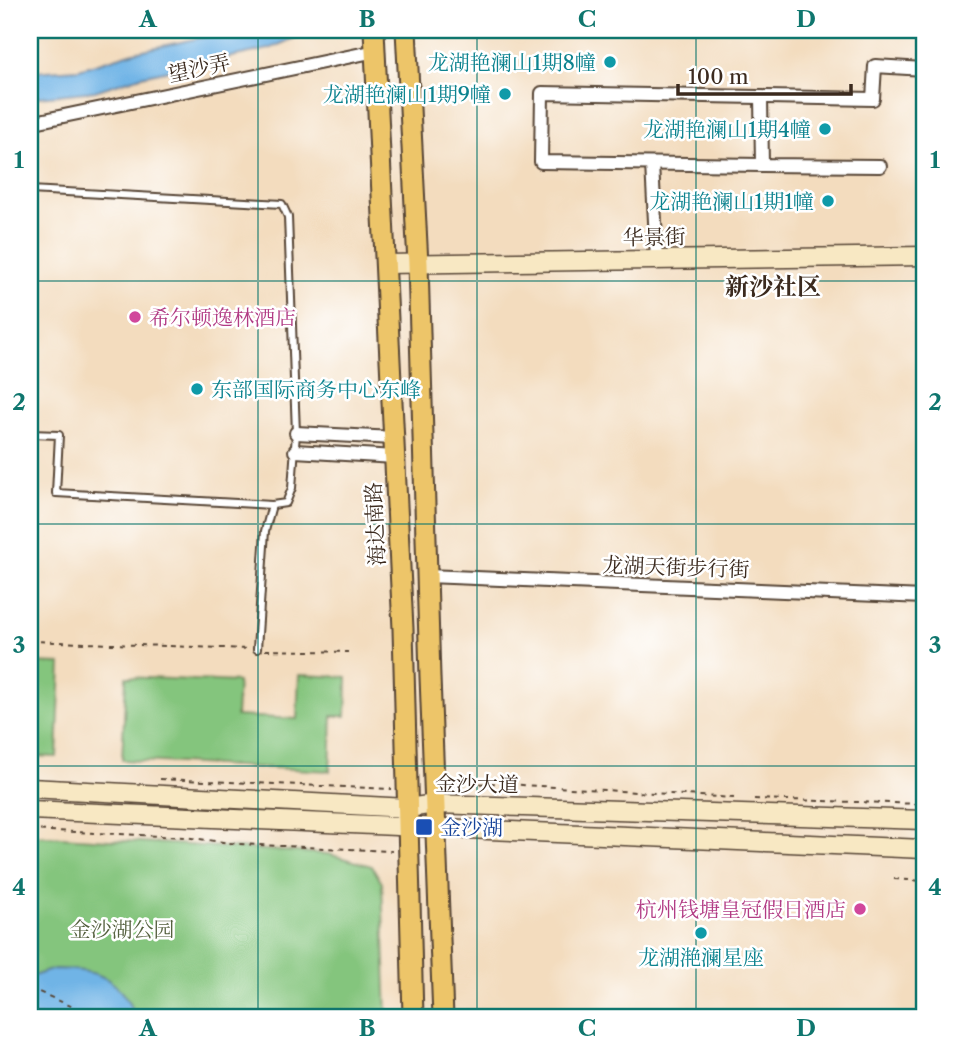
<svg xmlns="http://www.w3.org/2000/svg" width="954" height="1047" viewBox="0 0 954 1047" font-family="'Libre Caslon Text','Noto Serif SC',serif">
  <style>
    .green { fill: #84c57d; stroke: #60784e; stroke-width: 2 }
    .water { fill: #70b4e6; stroke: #566f82; stroke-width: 2 }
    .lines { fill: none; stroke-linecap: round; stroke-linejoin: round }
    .lane-casing { stroke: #574536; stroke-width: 10 }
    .street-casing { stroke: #574536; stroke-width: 16 }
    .secondary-casing { stroke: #574536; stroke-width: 21 }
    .primary-casing { stroke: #574536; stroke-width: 23 }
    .path { stroke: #574536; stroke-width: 2; stroke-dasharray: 5 5; stroke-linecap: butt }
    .lane { stroke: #fff; stroke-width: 6 }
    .street { stroke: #fff; stroke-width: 12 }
    .secondary { stroke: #f8e8c3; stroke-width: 18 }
    .primary { stroke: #edc569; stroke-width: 19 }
    .grid { fill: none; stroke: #0f766e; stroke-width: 2; stroke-opacity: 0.55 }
    .culture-dot { fill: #0f9aa8; stroke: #fff; stroke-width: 2.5 }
    .hotel-dot { fill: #d1479c; stroke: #fff; stroke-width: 2.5 }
    .transit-dot { fill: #1a4fb4; stroke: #fff; stroke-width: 2.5 }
    .labels { text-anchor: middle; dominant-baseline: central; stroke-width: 5; stroke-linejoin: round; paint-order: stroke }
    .culture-label { font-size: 21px; fill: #0d838f; stroke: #fff; text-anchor: end }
    .street-label { font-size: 21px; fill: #3b2a1e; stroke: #fff }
    .hotel-label { font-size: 21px; fill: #b23c85; stroke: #fff; text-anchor: start }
    .transit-label { font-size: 21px; fill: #164399; stroke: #fff; text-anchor: start }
    .park-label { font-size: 21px; fill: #55603f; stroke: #fff }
    .quarter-label { font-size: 24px; font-weight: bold; fill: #3b2a1e; stroke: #fff }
    .neatline { fill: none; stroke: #0f766e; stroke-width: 2.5 }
    .grid-label { font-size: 23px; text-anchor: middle; font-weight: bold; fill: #0f766e }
  </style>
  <rect width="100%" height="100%" fill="#fff"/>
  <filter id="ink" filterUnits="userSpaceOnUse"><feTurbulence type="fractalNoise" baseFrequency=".0143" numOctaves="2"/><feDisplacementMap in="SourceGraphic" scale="14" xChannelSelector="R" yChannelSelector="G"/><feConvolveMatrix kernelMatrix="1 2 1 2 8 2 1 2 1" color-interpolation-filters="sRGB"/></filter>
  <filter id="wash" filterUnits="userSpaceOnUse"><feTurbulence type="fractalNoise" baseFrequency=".00686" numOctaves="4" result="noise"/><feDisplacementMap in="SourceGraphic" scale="28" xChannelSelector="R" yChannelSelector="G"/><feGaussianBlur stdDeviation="1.57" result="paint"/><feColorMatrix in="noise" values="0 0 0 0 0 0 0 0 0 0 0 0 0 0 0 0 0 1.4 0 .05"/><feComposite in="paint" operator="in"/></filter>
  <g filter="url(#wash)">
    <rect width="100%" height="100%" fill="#f3dcbe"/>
    <g class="green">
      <path d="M30,663L61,664L57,757L30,756Z"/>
      <path d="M299,675L347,677L346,716H332L330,771L122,760L126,677L238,682L236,716L297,719Z"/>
      <path d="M30,835L328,854L372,866L382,883L387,1017H30Z"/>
    </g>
    <g class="water">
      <path d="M237,30H309L299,36L269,49L141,76L95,91L30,98V72L79,69L134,52Z"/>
      <path d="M54,969C96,970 119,975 135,1017H30V977Z"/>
    </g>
  </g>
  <g filter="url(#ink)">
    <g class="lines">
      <defs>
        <g id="lane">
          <path d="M30,190L282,204L288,217L296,433L292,488L286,503L272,505L56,493L59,435L30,434"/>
          <path d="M257,649L265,531L272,505"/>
        </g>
        <g id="street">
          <path d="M761,97L762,165L880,166"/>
          <path d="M30,123L376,51"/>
          <path d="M652,164L657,260"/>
          <path d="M762,165L541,162L542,93L873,99L875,66L924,69"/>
          <path d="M296,433L394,438"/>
          <path d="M295,451L395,457"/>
          <path d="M427,576L924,597"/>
        </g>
        <g id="secondary">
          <path d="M385,264L924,256"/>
          <path d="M30,788L408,808L435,804L924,820"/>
          <path d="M30,810L924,849"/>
        </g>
        <g id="primary">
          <path d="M374,30L403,629L413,1017"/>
          <path d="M406,30L418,264L430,677L443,1017"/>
        </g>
      </defs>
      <use href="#lane" class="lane-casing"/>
      <use href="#street" class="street-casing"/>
      <use href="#secondary" class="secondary-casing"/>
      <use href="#primary" class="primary-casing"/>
      <g class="path">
        <path d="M30,641L249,649"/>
        <path d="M265,650L348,652"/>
        <path d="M160,779L392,789"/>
        <path d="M450,786L490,783L734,798"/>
        <path d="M754,799L924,804"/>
        <path d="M30,830L184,837L238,844L392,851"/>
        <path d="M894,879L924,881"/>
        <path d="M30,988L82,1011L91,1017"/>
      </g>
      <use href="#lane" class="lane"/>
      <use href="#street" class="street"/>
      <use href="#secondary" class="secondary"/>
      <use href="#primary" class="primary"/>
    </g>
  </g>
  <path class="grid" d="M258,30V1017M477,30V1017M696,30V1017M30,281H924M30,524H924M30,766H924"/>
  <g class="culture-dot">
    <circle cx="610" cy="62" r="7"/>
    <circle cx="505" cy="94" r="7"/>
    <circle cx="825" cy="129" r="7"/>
    <circle cx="828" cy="201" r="7"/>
    <circle cx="197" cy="389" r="7"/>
    <circle cx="701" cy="933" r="7"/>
  </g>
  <g class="hotel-dot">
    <circle cx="135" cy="317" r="7"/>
    <circle cx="860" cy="909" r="7"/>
  </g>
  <rect class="transit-dot" x="415" y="818" width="18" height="18" rx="3.5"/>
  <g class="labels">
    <g class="culture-label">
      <text x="596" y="62">龙湖艳澜山1期8幢</text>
      <text x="491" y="94">龙湖艳澜山1期9幢</text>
      <text x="811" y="129">龙湖艳澜山1期4幢</text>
      <text x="814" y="201">龙湖艳澜山1期1幢</text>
      <text x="211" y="389" text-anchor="start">东部国际商务中心东峰</text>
      <text x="701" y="957" text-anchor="middle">龙湖滟澜星座</text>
    </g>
    <g class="street-label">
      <text transform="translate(199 68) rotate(-12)">望沙弄</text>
      <text transform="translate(654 237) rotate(-1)">华景街</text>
      <text transform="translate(375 524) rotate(-93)">海达南路</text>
      <text transform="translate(676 567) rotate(2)">龙湖天街步行街</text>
      <text transform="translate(477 784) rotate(1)">金沙大道</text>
    </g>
    <g class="hotel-label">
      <text x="149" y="317">希尔顿逸林酒店</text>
      <text x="846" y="909" text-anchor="end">杭州钱塘皇冠假日酒店</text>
    </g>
    <g class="transit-label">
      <text x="440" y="827">金沙湖</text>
    </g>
    <g class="park-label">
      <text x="122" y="929">金沙湖公园</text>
    </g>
    <g class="quarter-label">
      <text x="773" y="286">新沙社区</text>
    </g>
  </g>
  <rect width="954" height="1047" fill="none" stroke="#fff" stroke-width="77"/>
  <path d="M678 84v10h173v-10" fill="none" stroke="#3b2a1e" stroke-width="3.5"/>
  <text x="688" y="84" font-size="21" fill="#3b2a1e" stroke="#ffffff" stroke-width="5" paint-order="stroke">100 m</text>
  <rect x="38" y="38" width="878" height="971" class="neatline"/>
  <g class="grid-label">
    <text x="148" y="27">A</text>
    <text x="367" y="27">B</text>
    <text x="587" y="27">C</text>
    <text x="806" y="27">D</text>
    <text x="19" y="168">1</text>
    <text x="935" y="168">1</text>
    <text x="19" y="410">2</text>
    <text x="935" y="410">2</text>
    <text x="19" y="653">3</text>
    <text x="935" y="653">3</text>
    <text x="19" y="895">4</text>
    <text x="935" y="895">4</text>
    <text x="148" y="1036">A</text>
    <text x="367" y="1036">B</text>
    <text x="587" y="1036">C</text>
    <text x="806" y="1036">D</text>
  </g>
</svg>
